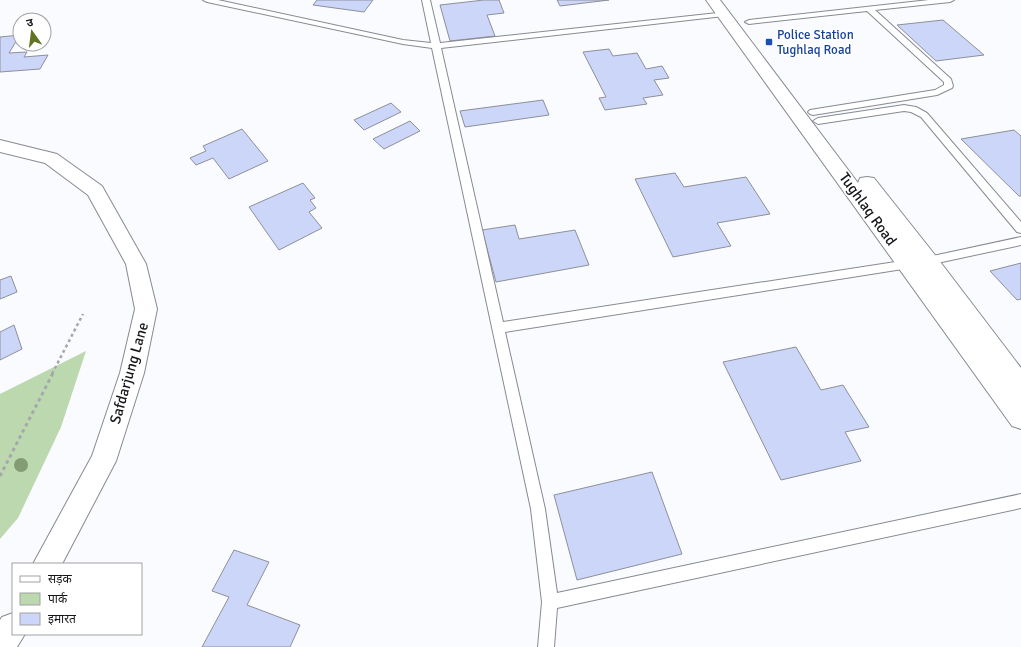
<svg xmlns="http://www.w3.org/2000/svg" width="1021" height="647" viewBox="0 0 1021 647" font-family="Signika,'Noto Sans Devanagari',sans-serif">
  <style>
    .green { fill: #bbd8af }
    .building { fill: #ccd6f9; stroke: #8d9098 }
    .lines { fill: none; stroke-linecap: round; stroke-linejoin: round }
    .lane-casing { stroke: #878a92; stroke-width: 2 }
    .street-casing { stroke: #878a92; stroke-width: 2 }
    .secondary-casing { stroke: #878a92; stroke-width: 2 }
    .path-far1 { stroke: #a6a7aa; stroke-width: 2.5; stroke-dasharray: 3 3; stroke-linecap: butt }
    .path { stroke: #a6a7aa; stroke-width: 3; stroke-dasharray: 3.5 3.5; stroke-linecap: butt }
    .lane { fill: #fff; fill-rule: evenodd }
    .street { fill: #fff; fill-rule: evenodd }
    .secondary { fill: #fff; fill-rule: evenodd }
    .tree { fill: #839c74 }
    .transit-dot { fill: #1a4fb4; stroke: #fff; stroke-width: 1.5 }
    .labels { text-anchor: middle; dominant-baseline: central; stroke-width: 3.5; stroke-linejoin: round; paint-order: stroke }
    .far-transit-label { font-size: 13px; fill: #164399; stroke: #fff; text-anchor: start }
    .street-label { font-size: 15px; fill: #151619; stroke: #fff }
  </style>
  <rect width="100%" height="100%" fill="#fafbff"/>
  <path class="green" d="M86,351L61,427L18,518L0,539V394Z"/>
  <g class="building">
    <path d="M317,0H373L364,12L313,5Z"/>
    <path d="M484,0H499L504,13L487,15L495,36L450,41L440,5Z"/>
    <path d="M557,0H609L560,6Z"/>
    <path d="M943,20L984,55L936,61L897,25Z"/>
    <path d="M20,35L9,53L27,52L24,57L48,55L40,69L0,72V37Z"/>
    <path d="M609,49L613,56L637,53L646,69L662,66L669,78L654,80L663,95L643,98L647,104L605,110L599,98L606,97L583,52Z"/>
    <path d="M543,100L549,115L465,127L460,111Z"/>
    <path d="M391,103L401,112L364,130L354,120Z"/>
    <path d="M410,121L420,131L384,149L373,139Z"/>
    <path d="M242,129L268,161L229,179L213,158L196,165L190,158L206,151L203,146Z"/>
    <path d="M1014,130L1021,136V196H1019L961,139Z"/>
    <path d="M675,173L684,187L746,177L770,214L717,223L731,246L673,257L635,179Z"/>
    <path d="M303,183L315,198L310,200L316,208L309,212L322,228L279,250L249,207Z"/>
    <path d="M515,225L519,239L575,230L589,265L496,282L482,230Z"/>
    <path d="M1021,263V299L1017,300L990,271Z"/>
    <path d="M11,276L17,292L0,299V280Z"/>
    <path d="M14,325L22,349L0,360V332Z"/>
    <path d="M796,347L821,390L843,385L869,427L845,432L861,461L781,480L723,362Z"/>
    <path d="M652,472L682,554L577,580L554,495Z"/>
    <path d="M234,550L269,562L247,605L300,625L290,647H202L229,597L212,591Z"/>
  </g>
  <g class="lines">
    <defs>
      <g id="lane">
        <path d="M203,0H218L403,40L431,43L422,0H430L440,43L727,12V16H724L441,48L503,322L928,257L1021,237V245L928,265L505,332L545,509L557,593L1021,494V508L557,608L554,647H538L542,602L531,509L432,48L403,44L207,2Z"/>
        <path d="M929,0H954L950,2L875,10L951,79L953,86L952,88L937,95L813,115L810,114L808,112L810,110L935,90L944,85V82L867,11L749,24L745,22L749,20Z"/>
        <path d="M904,105L916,107L927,113L1021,222V233L1017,232L921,117L911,112L904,111L818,124L813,121L818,118Z"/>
      </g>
      <g id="street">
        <path d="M0,140L57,154L102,186L146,264L157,309L144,373L116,461L62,564H33L92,456L120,373L135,309L126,264L88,195L45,163L0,152Z"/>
        <path d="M13,613V634H25L17,647H0V620L2,617Z"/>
      </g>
      <path id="secondary" d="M706,0H720L858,183L860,178L867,177L874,178L935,255L1021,368V429L1012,426Z"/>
    </defs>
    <use href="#lane" class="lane-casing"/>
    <use href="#street" class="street-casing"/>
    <use href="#secondary" class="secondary-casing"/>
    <path class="path-far1" d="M52,374L83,314"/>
    <path class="path" d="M0,476L53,373"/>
    <use href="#lane" class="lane"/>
    <use href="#street" class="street"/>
    <use href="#secondary" class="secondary"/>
  </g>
  <circle class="tree" cx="21" cy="465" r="7"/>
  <rect class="transit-dot" x="765" y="38" width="8" height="8" rx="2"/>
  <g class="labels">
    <g class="far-transit-label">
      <text x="777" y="35">Police Station<tspan x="777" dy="15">Tughlaq Road</tspan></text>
    </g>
    <g class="street-label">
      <text transform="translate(868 209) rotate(54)">Tughlaq Road</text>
      <text transform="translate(129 373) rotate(-74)">Safdarjung Lane</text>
    </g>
  </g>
  <rect x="12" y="563" width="130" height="72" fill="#ffffff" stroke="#a1a2a3"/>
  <rect x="20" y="576" width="20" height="6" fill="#ffffff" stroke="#a1a2a3"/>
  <text x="48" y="583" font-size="12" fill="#151619">सड़क</text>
  <rect x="20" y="593" width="20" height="12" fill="#bbd8af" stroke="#a1a2a3"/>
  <text x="48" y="603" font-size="12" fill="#151619">पार्क</text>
  <rect x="20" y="613" width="20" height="12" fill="#ccd6f9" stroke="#a1a2a3"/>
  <text x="48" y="623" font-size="12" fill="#151619">इमारत</text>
  <g transform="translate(32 32) rotate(346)"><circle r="19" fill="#ffffff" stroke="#a1a2a3"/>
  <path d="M0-3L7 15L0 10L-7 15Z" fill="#607423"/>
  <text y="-6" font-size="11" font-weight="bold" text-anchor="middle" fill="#151619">उ</text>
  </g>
</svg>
